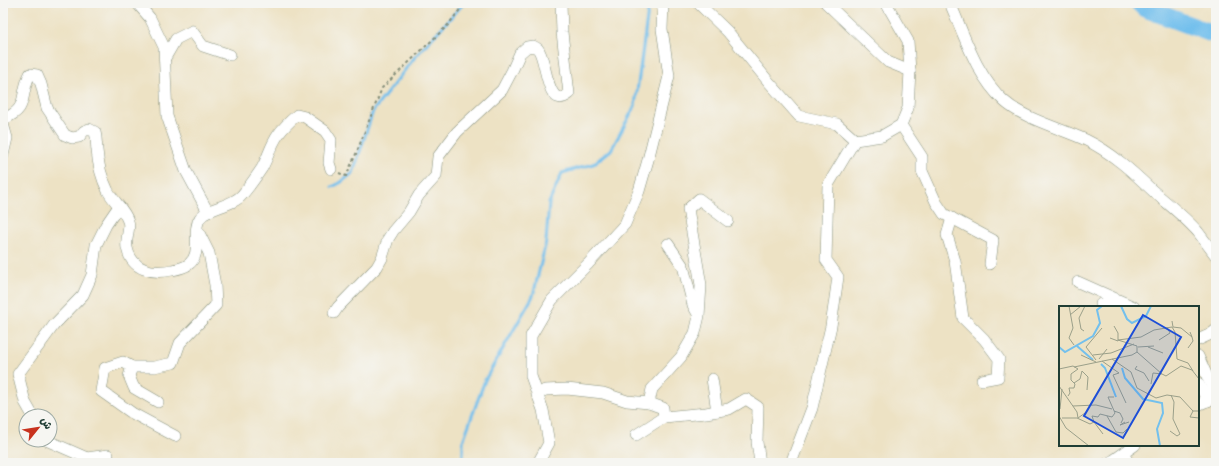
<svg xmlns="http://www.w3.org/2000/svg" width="1219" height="466" viewBox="0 0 1219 466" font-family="Sriracha,'Playpen Sans Arabic',sans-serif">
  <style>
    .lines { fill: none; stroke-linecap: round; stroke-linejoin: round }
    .stream { stroke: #73c0ed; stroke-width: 3 }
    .river { stroke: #73c0ed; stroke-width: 18 }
    .minor-casing { stroke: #86907c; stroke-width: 12 }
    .path { stroke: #86907c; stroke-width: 2; stroke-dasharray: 3 3; stroke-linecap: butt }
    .minor { stroke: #fff; stroke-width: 11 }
    .inset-river { fill: none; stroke: #73c0ed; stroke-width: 2 }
    .inset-road { fill: none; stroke: #9ba08a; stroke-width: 1 }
    .view { fill: #1d4ed8; fill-opacity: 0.15; stroke: #1d4ed8; stroke-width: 2 }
    .inset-edge { fill: none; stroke: #1f3d34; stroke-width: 2 }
  </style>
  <rect width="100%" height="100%" fill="#f6f6f2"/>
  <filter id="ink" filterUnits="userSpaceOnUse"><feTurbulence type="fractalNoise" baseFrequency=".025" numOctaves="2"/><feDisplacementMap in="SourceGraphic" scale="8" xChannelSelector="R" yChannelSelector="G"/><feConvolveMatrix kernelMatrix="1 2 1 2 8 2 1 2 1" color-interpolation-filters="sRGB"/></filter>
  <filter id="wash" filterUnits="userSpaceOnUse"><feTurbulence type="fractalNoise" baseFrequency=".012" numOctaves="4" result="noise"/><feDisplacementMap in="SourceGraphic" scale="16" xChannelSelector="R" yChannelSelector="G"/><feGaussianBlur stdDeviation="0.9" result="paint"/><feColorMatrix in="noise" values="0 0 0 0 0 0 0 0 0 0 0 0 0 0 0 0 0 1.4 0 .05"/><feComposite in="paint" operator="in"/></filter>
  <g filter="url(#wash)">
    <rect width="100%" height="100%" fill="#ede2c4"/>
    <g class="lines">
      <g class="stream">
        <path d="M332,187L340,183L353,173L373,111L415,57L464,3"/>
        <path d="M463,463V441L485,380L533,296L546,242L549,203L562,173L593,164L611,150L635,106L649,3"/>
      </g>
      <path class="river" d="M1139,3L1144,8L1216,35"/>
    </g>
  </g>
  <g filter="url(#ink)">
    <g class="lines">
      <defs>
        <g id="minor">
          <path d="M137,3L150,18L164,47L167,116L186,171L208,212"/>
          <path d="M698,3L728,32L768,81L799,116L837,124L855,140L882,136L901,125L908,108L910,71L908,41L886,3"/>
          <path d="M826,3L888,62L910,71"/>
          <path d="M950,3C965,37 976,75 1004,101C1024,119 1060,128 1086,140C1111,152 1133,172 1153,191C1168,204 1185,217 1198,232C1204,240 1210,248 1216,256"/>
          <path d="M165,58L176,39L192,31L203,46L230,55"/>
          <path d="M3,119C30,109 19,95 30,74L37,75L41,84L47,108L65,135L72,138L79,137L84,131L89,129L95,132C97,139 96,144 97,150C98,164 102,179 108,191C114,202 124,209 128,221C131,228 125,239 127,248C132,271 153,274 172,270C178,269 184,268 189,264C203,253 191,231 200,218C207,208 233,206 242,195C249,187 256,177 262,168C268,157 271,145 278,135C283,128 290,121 297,115L305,117L325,131L331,140L329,163L331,169"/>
          <path d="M3,124L7,138L3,155"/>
          <path d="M901,125L922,157V171L936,202L944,214L993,240L990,264"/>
          <path d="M952,218L947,235L955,261L963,318L984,339L999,359L998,377L982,380"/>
          <path d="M668,244L683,266L693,305L698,314"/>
          <path d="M1078,282L1134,307"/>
          <path d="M1101,304L1121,307"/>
          <path d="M334,313L338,307L377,267L382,258L388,239L393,231L409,212L419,195L436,176L438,157L457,132L502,90L512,71L520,53L527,47L533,46C535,47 537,48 538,49C547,59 546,112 569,94L562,32L561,3"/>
          <path d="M1198,340L1211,334L1216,330"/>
          <path d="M1198,356L1216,396"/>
          <path d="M132,367H154L173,363L180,343L216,305L215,285L209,253L198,231"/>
          <path d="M712,379L717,411"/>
          <path d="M1198,383L1208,401"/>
          <path d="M537,395L545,390L567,389L603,393L627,401L649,403L663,408L664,417"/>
          <path d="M158,402L134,388L129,376L132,367L123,362L105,368L101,391L132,413L175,436"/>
          <path d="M649,403L652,389L681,357L695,333L699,316L701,285L688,209L699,199L728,221"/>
          <path d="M1198,405L1214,398"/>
          <path d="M33,416L25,402L18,374L54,325L83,295L92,275L96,245L106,225L119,206"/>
          <path d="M636,435L664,417L706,413L729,409L746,399L758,407L757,442L760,463"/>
          <path d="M46,440L87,458L108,455"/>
          <path d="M1123,454L1129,463"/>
          <path d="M538,463L549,443L543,410L531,376V336L552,300L588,264L625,224L639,191L648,160L669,76L662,29L663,3"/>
          <path d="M791,463L812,408L831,326L838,277L826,260L828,185L855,140"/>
          <path d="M1108,463L1114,460L1135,445"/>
        </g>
      </defs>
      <use href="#minor" class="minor-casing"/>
      <path class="path" d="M339,173L346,176L356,154L382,88L448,25L465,3"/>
      <use href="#minor" class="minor"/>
    </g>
  </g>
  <g transform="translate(1059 306)">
    <rect width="140" height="140" fill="#ede2c4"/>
    <path class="inset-river" d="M62,0L68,13L73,17L87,10L92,0M18,40L34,54M0,41L6,46L34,30L41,17L38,4L43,0M42,58L46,62L57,91M63,62L66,72L84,93L103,97L104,107L98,123L101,140"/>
    <path class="inset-road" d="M10,0L14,22L10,32L15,39M11,9L22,0M113,15L114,21L122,22L133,31L131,26M25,25L22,23L20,12L26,0M51,32L59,35V27L55,20M100,34L111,27L108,21M79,41L95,40M89,41L104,47M129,42L134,35L133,31M78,46L103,68L107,70L122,60L133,64L140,73M22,49L37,56M34,49L52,47L75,38M40,53L48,43M53,53L72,66L78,82L97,92L108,89L121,91L134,105M37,54L27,41L43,22M43,55L60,67L54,69L67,97M78,60L76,63L85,67L90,75M15,61L73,49L78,46V40L59,34L82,31L95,24L113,21L116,26L118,53L129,57L134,65M0,63L14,60L19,63L12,68V74L16,78L15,82H10L11,87L9,90M15,77L21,73L23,65L29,71L28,84M92,78L94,67L103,68M0,80L18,106L19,112L26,107M14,100L37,99L53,103M1,103L3,83M55,105L61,107L64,113L62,117M140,105H134L131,111L140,112M0,110L7,122L30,140M48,110L57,126L64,127L68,123M3,112H18L31,118L35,116L33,110L39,111L41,108L53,111L56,107L49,91H55M35,116L44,128M66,116L61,119L70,116M111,125L118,130L121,128L114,113L115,96L112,89"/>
    <path class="view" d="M84,9L122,31L64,132L25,110Z"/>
    <rect width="140" height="140" class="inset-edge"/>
  </g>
  <rect width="1219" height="466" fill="none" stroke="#f6f6f2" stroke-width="16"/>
  <g transform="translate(38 428) rotate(60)"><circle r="19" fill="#f6f6f2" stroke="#a0aca6"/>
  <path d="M0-3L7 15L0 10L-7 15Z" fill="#c8321e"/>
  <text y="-6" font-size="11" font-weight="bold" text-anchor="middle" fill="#1f3d34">ش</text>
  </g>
</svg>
